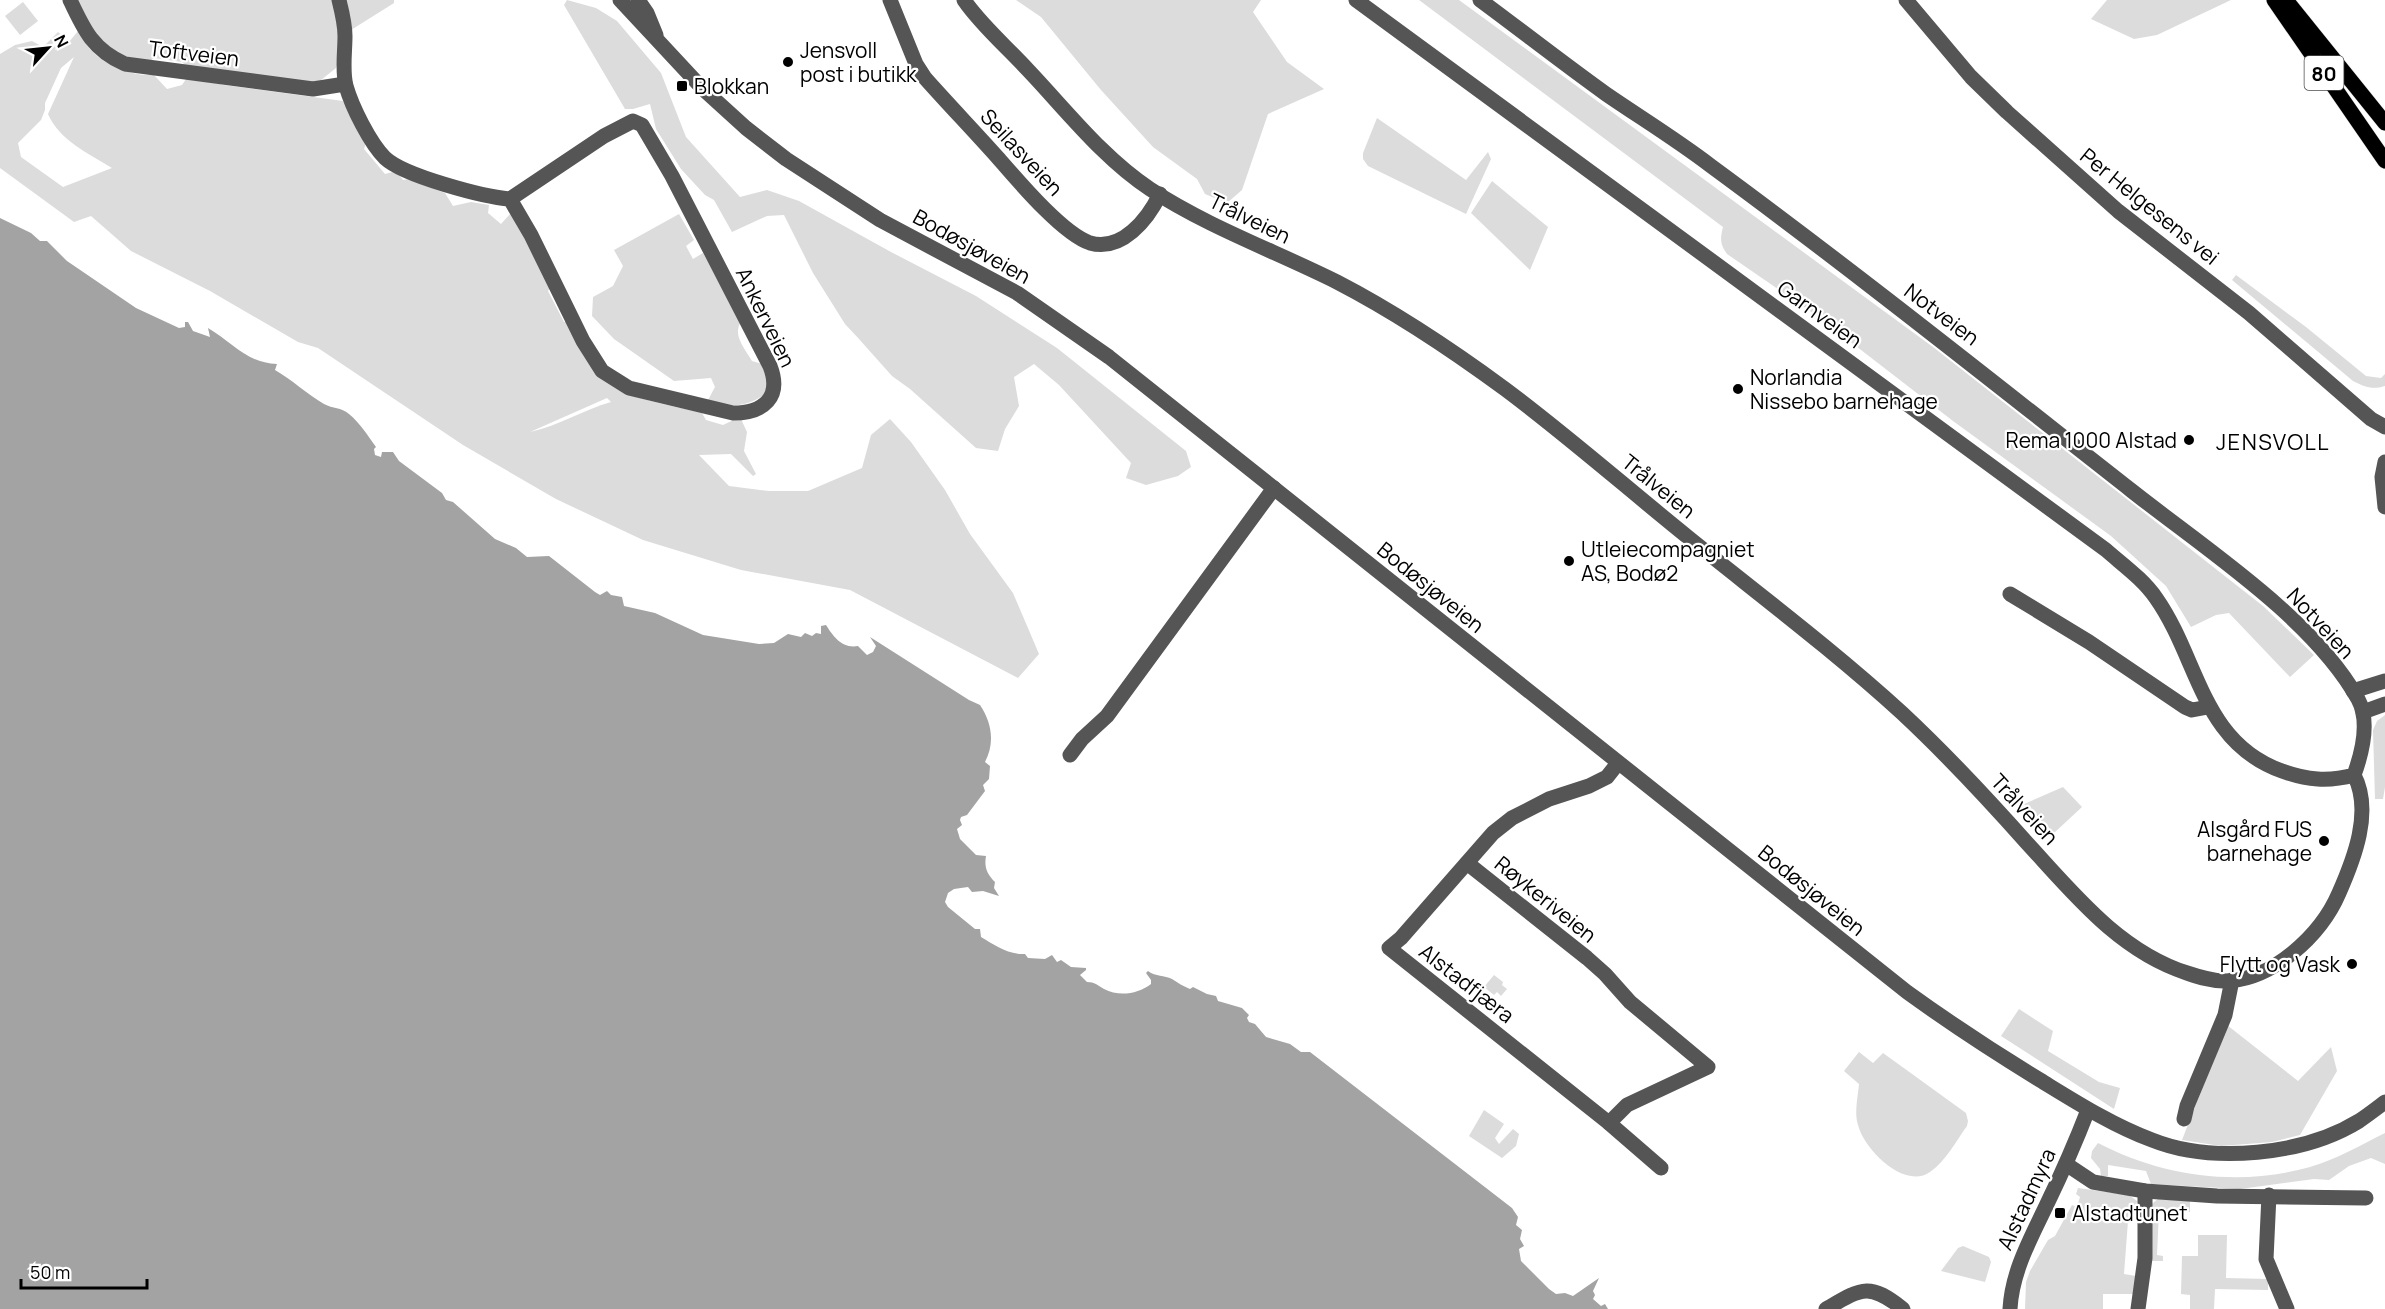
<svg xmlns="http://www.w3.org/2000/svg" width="2385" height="1309" viewBox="0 0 2385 1309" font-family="Manrope,sans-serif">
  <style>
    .green { fill: #dcdcdc; fill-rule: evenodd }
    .water { fill: #a3a3a3 }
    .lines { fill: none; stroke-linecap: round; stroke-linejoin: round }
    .major-casing { stroke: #dbdbdb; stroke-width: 16 }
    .minor { stroke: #555; stroke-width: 15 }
    .major { stroke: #000; stroke-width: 15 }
    .poi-dot { fill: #000; stroke: #fff; stroke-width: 2 }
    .labels { text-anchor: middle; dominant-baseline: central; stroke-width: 4.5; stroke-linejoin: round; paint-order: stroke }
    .shield { fill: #fff; stroke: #4c4c4c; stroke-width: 1.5 }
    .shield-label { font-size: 20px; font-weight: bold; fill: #000 }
    .poi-label { font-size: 21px; fill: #000; stroke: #fff; text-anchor: start }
    .street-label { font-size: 21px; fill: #000; stroke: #fff }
    .neighbourhood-label { font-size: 22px; letter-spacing: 1.5px; fill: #000; stroke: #fff }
  </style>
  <rect width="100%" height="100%" fill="#fff"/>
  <g class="green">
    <path d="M73,0H333L338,8L339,60L336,68L321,80L307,85L190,69L182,62L154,58L145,65L131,61L98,41Z"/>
    <path d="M394,0V3L351,30L347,0Z"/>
    <path d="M567,0L596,8L617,21L661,73L686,137L740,197L767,190L799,201L891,252L976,296L1057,348L1186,451L1191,467L1178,476L1146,485L1126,478L1131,463L1059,385L1034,364L1014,377L1019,406L1005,429L998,451L976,448L910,389L892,376L859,339L845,324L813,273L784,215L767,216L732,232L714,200L705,195L681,169L656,129L650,104L633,109H625L564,5Z"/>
    <path d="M1016,0H1261L1253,12L1287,62L1324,89L1268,114L1242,190L1227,203L1205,194L1197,179L1153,147L1101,90L1041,17Z"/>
    <path d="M1419,0H1459L1933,347L2263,606L2314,655L2290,677L2229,613L2216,615L2191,627L2166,586L2111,536L1953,421L1817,316L1727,254C1720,244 1720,239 1723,227Z"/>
    <path d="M2107,0H2231L2157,35L2134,39L2091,19Z"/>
    <path d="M23,2L38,21L20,35L5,16Z"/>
    <path d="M78,31C83,37 86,46 92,51C107,67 133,76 154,75L167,89L182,85L188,76L224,85L343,101L367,140L364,149L385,174L396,171L403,180L409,179L445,193L453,206L471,202L489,205L488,213L501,224L511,213L551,287L548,291L564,322L568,321C578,338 586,358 599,374C617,398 673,405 702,413L706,420L723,425L740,417L747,432L744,451L756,474L753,476L731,454L699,455L729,486L769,491H808L862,468L871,435L890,419L911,442L945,490L970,534L1013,593L1039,654L1018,678L850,590L741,570L643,540L556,499L463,445L318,348L298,342L210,291L131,251L91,216L74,222L0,168V54L15,45L32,41L43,47L58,32L69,42ZM74,57L48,114C60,141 88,153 112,168L63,187L21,157L18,143L41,120L45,110V103L61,68ZM607,398L611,402C583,410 558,426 530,432Z"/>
    <path d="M1377,118L1466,180L1488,152L1491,159L1466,214L1368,166L1363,159V153Z"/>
    <path d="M1492,181L1548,227L1530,270L1471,213Z"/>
    <path d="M679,214L694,240L686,246L693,259L703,253L741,322C732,335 745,349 752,361L762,364L769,380L764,395C741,409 733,406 708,400L715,387L711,378L674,381L614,339L592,316L593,297L613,286L623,266L614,250Z"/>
    <path d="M2236,275L2306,327L2366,376L2381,378L2385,374V386C2372,390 2365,387 2353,381L2232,280Z"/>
    <path d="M2385,715V787L2383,799H2375L2373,730L2377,721Z"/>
    <path d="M2063,787L2082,807L2054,833L2024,804Z"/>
    <path d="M1494,975L1503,982L1502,985L1507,989L1501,996L1497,992L1494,995L1484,987Z"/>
    <path d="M2019,1009L2053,1031L2048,1051L2099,1082L2120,1088L2114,1109L2001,1036Z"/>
    <path d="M2227,1025L2298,1081L2331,1047L2337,1071L2300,1135L2272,1142L2221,1146L2182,1140Z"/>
    <path d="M1859,1052L1873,1063L1883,1053L1966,1113L1968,1121L1967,1126C1956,1141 1946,1161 1930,1172C1904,1190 1864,1149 1858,1125C1854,1113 1858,1096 1859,1084L1844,1071Z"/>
    <path d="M1484,1110L1504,1124L1495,1138L1499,1144L1513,1129L1519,1134L1516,1146L1502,1158L1469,1136Z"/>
    <path d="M2385,1133V1164L2371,1158L2349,1166L2329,1180L2314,1179L2240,1189L2151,1184L2146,1171L2108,1165V1176H2101L2100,1169L2091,1158L2092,1151L2098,1143C2163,1177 2239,1187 2310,1167C2337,1159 2361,1145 2385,1133Z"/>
    <path d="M2078,1188L2129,1195L2137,1201L2136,1208H2129L2124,1274L2136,1276V1294H2103V1309H2025L2026,1282L2030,1271L2048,1240L2055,1236L2072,1205L2077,1207L2080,1197L2076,1194Z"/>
    <path d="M2158,1199L2190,1201V1212L2159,1211L2157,1255L2163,1256V1261H2149V1206Z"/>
    <path d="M2198,1235H2227L2226,1278L2268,1279V1290L2215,1289L2214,1309H2190V1295L2181,1294L2182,1256H2198Z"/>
    <path d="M1963,1246L1989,1257L1991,1262L1985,1282L1941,1271L1958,1248Z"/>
  </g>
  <path class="water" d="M0,218L31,233L40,241H47L67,261L136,308L179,328L185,327V322H188L193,331L210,337L208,328C233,343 247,363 277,364L275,370C291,379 307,394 324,404C333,409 341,407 349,414C360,423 368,436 376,447L374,449L375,455L381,457L382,452H393L399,461L442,493L446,500L453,502L495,539L516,548L527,557L549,556L595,592L600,595L607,591L611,595L622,597L624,606L655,613L703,635L759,644L774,643L788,634L801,637L805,633L812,636L816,633L821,634V626L826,625C833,636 842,649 858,646L867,655L873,652L876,646L870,637L969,700L980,705C992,723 995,743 985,762L990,766L989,779L983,785L985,791L967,815L961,817L960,820L962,825L957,829L960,839L976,855L986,856C984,867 987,874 995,882L994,888L999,896L983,891L972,892L968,887L954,889L948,893L945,902L948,907L975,929H980L981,937C994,945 1009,955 1025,954L1028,958L1045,959L1052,955L1057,962L1061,960L1071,967L1086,968V970L1080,975L1087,982C1095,982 1097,985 1104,989C1119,997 1138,994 1151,984V980L1146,973L1148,971C1156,977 1164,975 1172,979C1178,983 1183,986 1190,989L1193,987L1207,994L1216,996L1218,1001L1242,1008L1249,1015L1247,1018L1249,1022L1255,1024L1266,1037L1290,1044L1301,1052H1310L1512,1208L1518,1217L1516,1225L1522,1230L1520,1239L1524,1246L1519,1249L1521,1261L1549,1289L1556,1294L1565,1293L1573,1296L1599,1278L1593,1291L1595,1295L1593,1299L1601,1306L1605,1304L1608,1309H0Z"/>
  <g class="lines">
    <defs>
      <g id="major">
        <path d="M2274,0L2385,161"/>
        <path d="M2286,0L2385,123"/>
      </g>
    </defs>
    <use href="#major" class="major-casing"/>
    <g class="minor">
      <path d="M70,0C84,30 93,50 125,64L313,89L345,84"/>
      <path d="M339,0C342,12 345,24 345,36C345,52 342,71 346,86C352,107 370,143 385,158C404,176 484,197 510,199L531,235L583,341L602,371L629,388L733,413C764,413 782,397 770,366L672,176L642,125L633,121L604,136L510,199"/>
      <path d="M620,0L702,88L746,128L786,159L880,220L1017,293L1109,357L1907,992C1950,1023 1994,1052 2040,1080C2076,1102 2112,1125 2152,1140C2212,1164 2304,1155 2359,1121C2368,1115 2377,1108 2385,1102"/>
      <path d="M638,0L647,13L656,35"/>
      <path d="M890,0L916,64L925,78C949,105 975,132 999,159C1019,182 1063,234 1090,243C1122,252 1148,219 1160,194"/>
      <path d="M964,0C981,25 1007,47 1028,70C1066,110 1103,158 1150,189C1208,227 1275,251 1337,282C1395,312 1452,350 1505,389C1568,436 1628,489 1689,538C1761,596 1834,651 1902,713C1946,754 1987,798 2027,843C2074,894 2119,951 2187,973C2199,977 2211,981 2224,981C2272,981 2321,935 2339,893C2354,859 2373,811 2354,775"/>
      <path d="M1356,0L2106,550C2123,565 2143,579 2156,598C2199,659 2201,742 2282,771C2307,780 2328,782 2354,775C2362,753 2370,721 2358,699C2313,618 2204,548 2132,491C1993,382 1854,271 1711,166C1677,140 1641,118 1606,94C1564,64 1522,31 1480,0"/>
      <path d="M1906,0L1971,77L2007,112L2118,211L2249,313L2371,419L2385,427"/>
      <path d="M2385,462L2382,477L2385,507"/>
      <path d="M2010,594L2089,642L2185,707L2192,710L2208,707"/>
      <path d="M2353,691L2385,681"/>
      <path d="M2363,712L2385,704"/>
      <path d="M1070,755L1082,739L1107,716L1274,488"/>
      <path d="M1618,763L1607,777L1589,786L1549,799L1512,818L1493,833L1401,938L1389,948L1609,1123L1661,1168"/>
      <path d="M1467,863L1587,958L1605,974L1630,1002L1708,1067L1627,1105L1609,1123"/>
      <path d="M2184,1119L2187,1106L2225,1015L2232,980"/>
      <path d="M2066,1164L2093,1182L2145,1191L2217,1196L2366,1198"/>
      <path d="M2269,1195L2266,1259L2287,1309"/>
      <path d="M1826,1309C1862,1288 1869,1282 1903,1309"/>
      <path d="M2010,1309C2012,1271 2031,1238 2047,1204C2062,1173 2076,1141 2088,1110"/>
      <path d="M2138,1309L2145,1258V1191"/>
    </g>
    <use href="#major" class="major"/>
  </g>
  <g class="poi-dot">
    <circle cx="788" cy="62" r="6"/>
    <rect x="676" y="80" width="12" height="12" rx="3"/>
    <circle cx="1738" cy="389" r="6"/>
    <circle cx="2189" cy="440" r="6"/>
    <circle cx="1569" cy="561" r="6"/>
    <circle cx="2324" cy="841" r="6"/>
    <circle cx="2352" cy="964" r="6"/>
    <rect x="2054" y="1207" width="12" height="12" rx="3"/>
  </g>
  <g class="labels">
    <rect class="shield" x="2304.5" y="56" width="39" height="34" rx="4.5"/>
    <g class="shield-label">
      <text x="2324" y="73">80</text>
    </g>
    <g class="poi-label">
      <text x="800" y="50">Jensvoll<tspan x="800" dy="24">post i butikk</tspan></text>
      <text x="694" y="86">Blokkan</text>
      <text x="1750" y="377">Norlandia<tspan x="1750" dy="24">Nissebo barnehage</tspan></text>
      <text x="2177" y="440" text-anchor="end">Rema 1000 Alstad</text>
      <text x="1581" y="549">Utleiecompagniet<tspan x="1581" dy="24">AS, Bodø2</tspan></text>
      <text x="2312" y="829" text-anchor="end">Alsgård FUS<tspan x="2312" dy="24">barnehage</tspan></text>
      <text x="2340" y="964" text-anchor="end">Flytt og Vask</text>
      <text x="2072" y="1213">Alstadtunet</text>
    </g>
    <g class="street-label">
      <text transform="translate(194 53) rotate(7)">Toftveien</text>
      <text transform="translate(1022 152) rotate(47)">Seilasveien</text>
      <text transform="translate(2150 206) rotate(39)">Per Helgesens vei</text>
      <text transform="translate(1250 218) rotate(26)">Trålveien</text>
      <text transform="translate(972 246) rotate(29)">Bodøsjøveien</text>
      <text transform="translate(1820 314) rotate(36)">Garnveien</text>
      <text transform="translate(1942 314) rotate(37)">Notveien</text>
      <text transform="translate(766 317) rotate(64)">Ankerveien</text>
      <text transform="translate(1659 486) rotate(39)">Trålveien</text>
      <text transform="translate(1431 587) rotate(39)">Bodøsjøveien</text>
      <text transform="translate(2321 623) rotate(47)">Notveien</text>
      <text transform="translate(2025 809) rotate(47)">Trålveien</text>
      <text transform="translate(1812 890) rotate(39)">Bodøsjøveien</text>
      <text transform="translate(1546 899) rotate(39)">Røykeriveien</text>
      <text transform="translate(1467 983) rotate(38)">Alstadfjæra</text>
      <text transform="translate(2026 1199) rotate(-65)">Alstadmyra</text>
    </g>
    <g class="neighbourhood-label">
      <text x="2273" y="442">JENSVOLL</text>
    </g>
  </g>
  <g transform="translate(48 48) rotate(63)" stroke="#ffffff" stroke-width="4.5" paint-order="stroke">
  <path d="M0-4.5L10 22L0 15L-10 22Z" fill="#000000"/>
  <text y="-9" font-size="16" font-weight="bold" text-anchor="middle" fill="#000000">N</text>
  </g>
  <path d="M21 1279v9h126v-9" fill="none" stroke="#000000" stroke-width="3"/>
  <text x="30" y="1279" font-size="18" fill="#000000" stroke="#ffffff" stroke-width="4.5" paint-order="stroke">50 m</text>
</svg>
